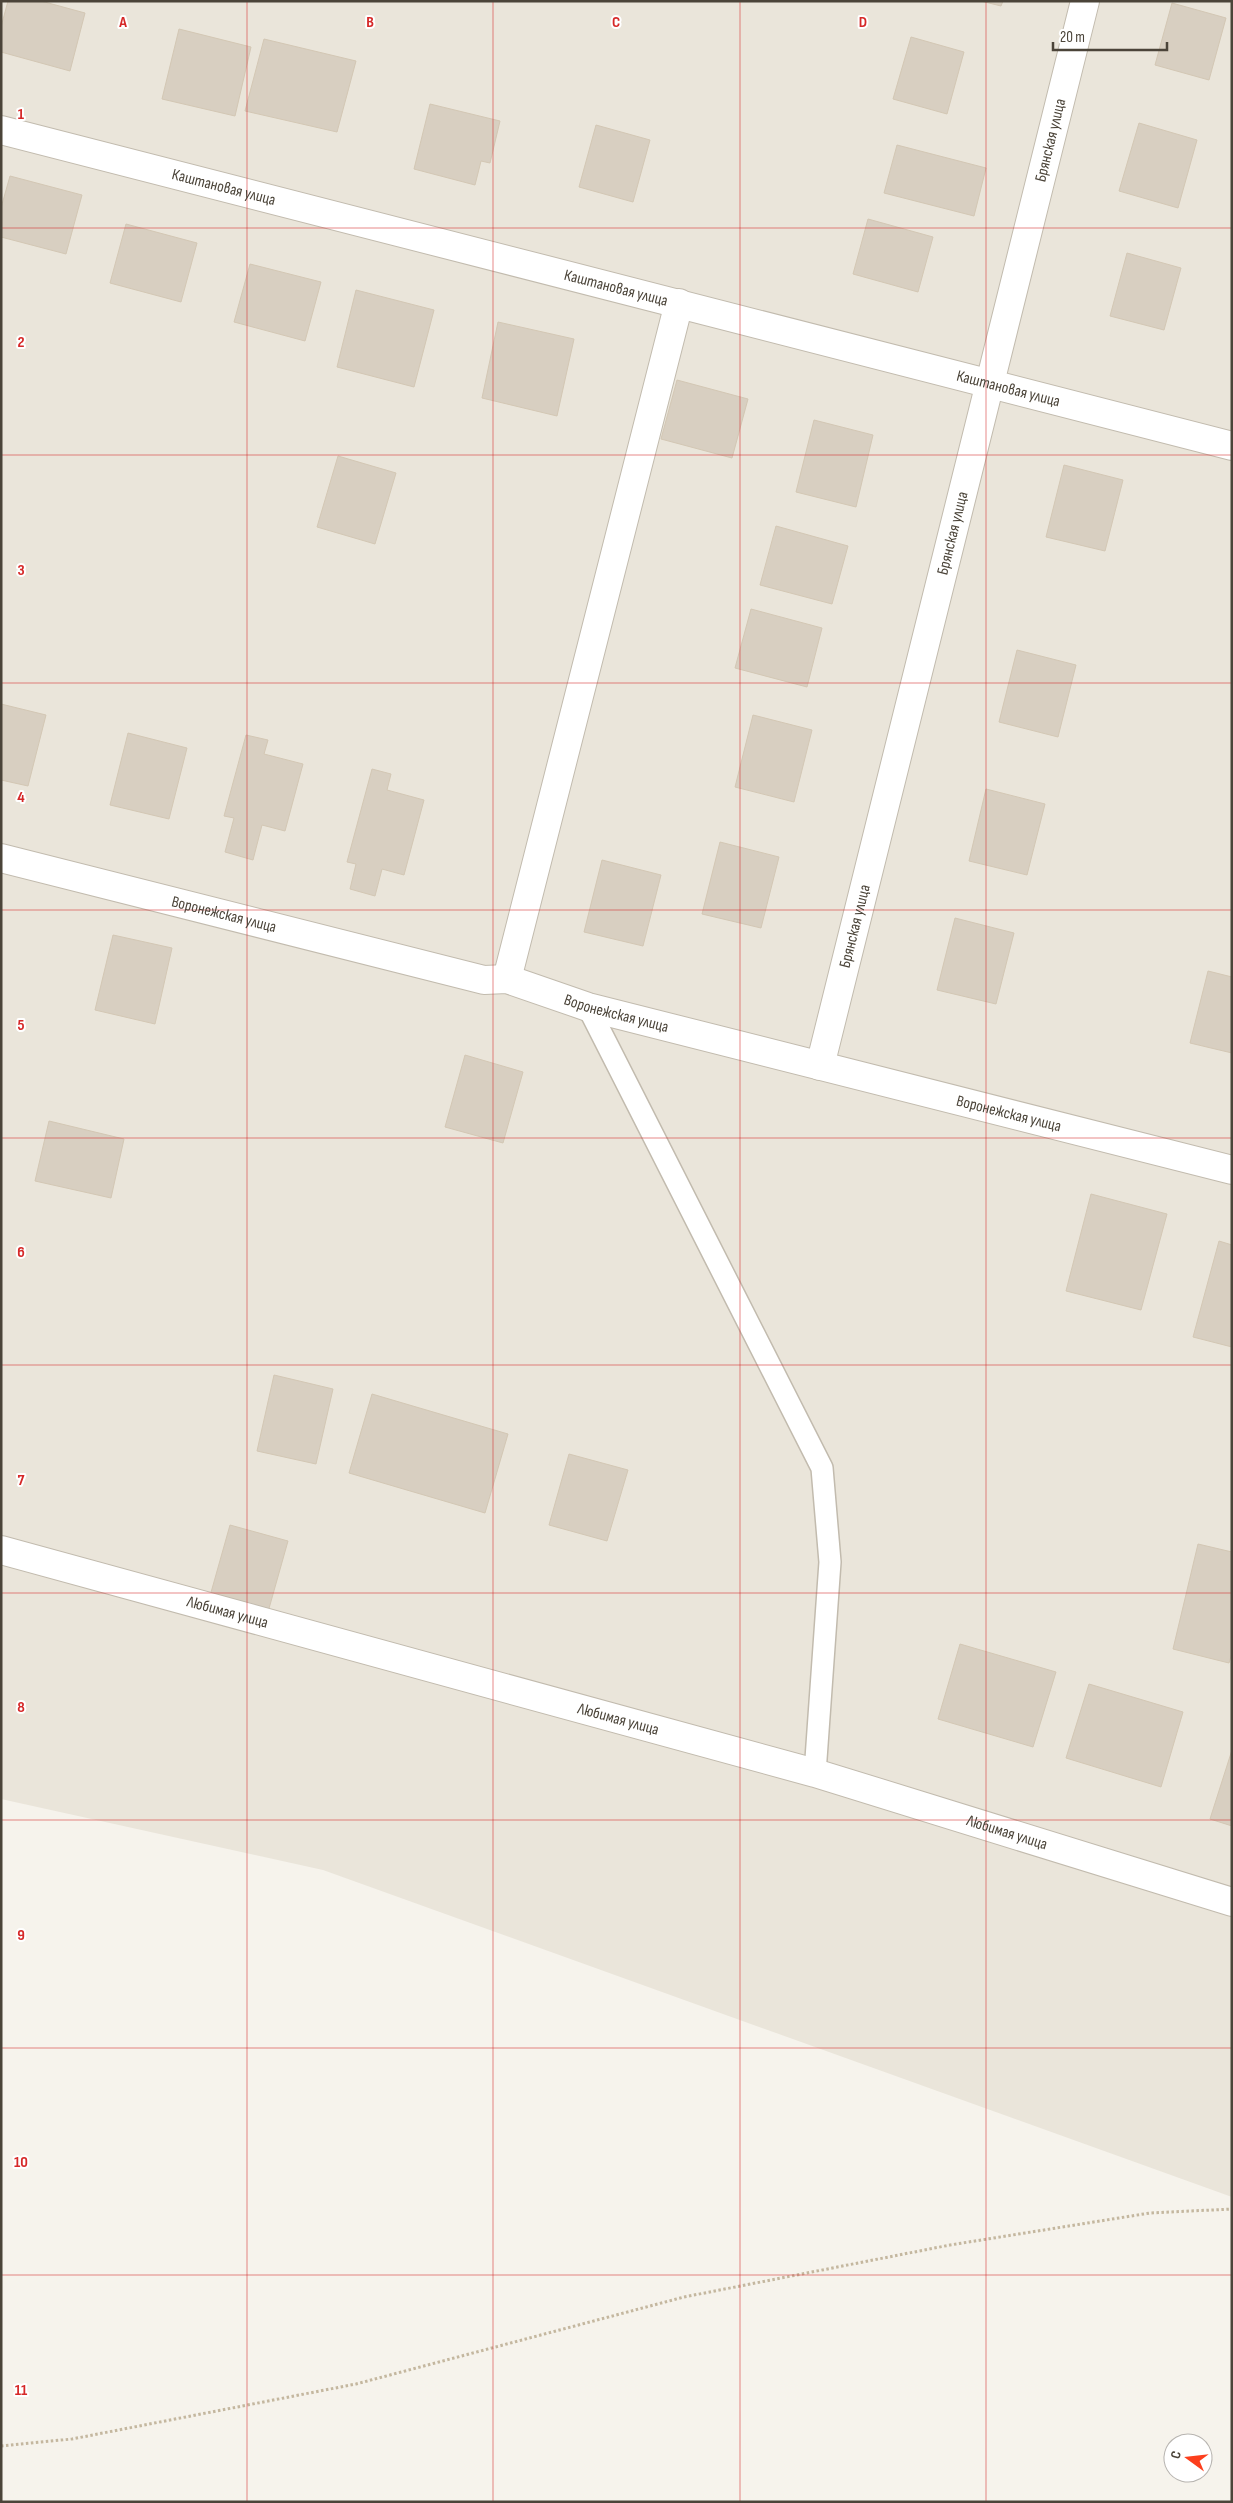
<svg xmlns="http://www.w3.org/2000/svg" width="1233" height="2503" viewBox="0 0 1233 2503" font-family="'Sofia Sans Condensed',sans-serif">
  <style>
    .residential { fill: #eae5da }
    .building { fill: #d8cfc1; stroke: #d3c7b4 }
    .lines { fill: none; stroke-linecap: round; stroke-linejoin: round }
    .service-casing { stroke: #c2bbae; stroke-width: 24 }
    .minor-casing { stroke: #c2bbae; stroke-width: 30 }
    .path { stroke: #c4b79f; stroke-width: 3; stroke-dasharray: 2.5 2.5; stroke-linecap: butt }
    .service { stroke: #fff; stroke-width: 21 }
    .minor { stroke: #fff; stroke-width: 28 }
    .grid { fill: none; stroke: #d62828; stroke-width: 1; stroke-opacity: 0.55 }
    .labels { text-anchor: middle; dominant-baseline: central; stroke-width: 4; stroke-linejoin: round; paint-order: stroke }
    .street-label { font-size: 16px; fill: #4b4439; stroke: #fff }
    .grid-label { font-size: 16px; text-anchor: middle; font-weight: bold; fill: #d62828; stroke: #fff; stroke-width: 4; stroke-linejoin: round; paint-order: stroke }
  </style>
  <rect width="100%" height="100%" fill="#f6f3ec"/>
  <path class="residential" d="M1,1H1232V2197L323,1870L1,1799Z"/>
  <g class="building">
    <path d="M8,1H41L85,13L70,71L1,52V27Z"/>
    <path d="M981,1H1003L1001,6Z"/>
    <path d="M1172,3L1226,18L1209,80L1155,65Z"/>
    <path d="M179,29L251,47L235,116L162,99Z"/>
    <path d="M911,37L964,52L947,114L893,99Z"/>
    <path d="M264,39L356,61L337,132L245,111Z"/>
    <path d="M430,104L500,121L490,163L481,161L475,185L414,169Z"/>
    <path d="M1139,123L1197,140L1178,208L1119,191Z"/>
    <path d="M596,125L650,140L633,202L579,187Z"/>
    <path d="M897,145L986,168L974,216L884,193Z"/>
    <path d="M10,176L82,195L66,254L1,237V208Z"/>
    <path d="M868,219L933,237L918,292L853,274Z"/>
    <path d="M126,224L197,243L181,302L110,283Z"/>
    <path d="M1127,253L1181,268L1164,330L1110,316Z"/>
    <path d="M250,264L321,282L305,341L234,322Z"/>
    <path d="M356,290L434,310L414,387L337,367Z"/>
    <path d="M498,322L574,339L557,416L482,398Z"/>
    <path d="M677,380L748,399L732,458L661,439Z"/>
    <path d="M814,420L873,435L856,507L796,492Z"/>
    <path d="M338,456L396,473L375,544L317,527Z"/>
    <path d="M1064,465L1123,480L1105,551L1046,537Z"/>
    <path d="M776,526L848,546L832,604L760,585Z"/>
    <path d="M751,609L822,628L807,687L735,668Z"/>
    <path d="M1017,650L1076,665L1058,737L999,722Z"/>
    <path d="M1,704L46,715L28,786L1,780Z"/>
    <path d="M753,715L812,730L794,802L735,787Z"/>
    <path d="M128,733L187,748L169,819L110,805Z"/>
    <path d="M246,735L268,740L264,754L303,764L285,831L262,825L253,860L225,852L234,818L224,816Z"/>
    <path d="M372,769L391,774L387,790L424,800L404,875L382,869L375,896L350,889L356,864L347,862Z"/>
    <path d="M986,789L1045,804L1027,875L969,861Z"/>
    <path d="M720,842L779,857L761,928L702,914Z"/>
    <path d="M602,860L661,875L643,946L584,932Z"/>
    <path d="M955,918L1014,933L996,1004L937,990Z"/>
    <path d="M113,935L172,948L155,1024L95,1010Z"/>
    <path d="M1208,971L1232,977V1053L1190,1043Z"/>
    <path d="M465,1055L523,1072L503,1143L445,1127Z"/>
    <path d="M49,1121L124,1139L111,1198L35,1181Z"/>
    <path d="M1091,1194L1167,1214L1141,1310L1066,1291Z"/>
    <path d="M1219,1241L1232,1245V1347L1193,1337Z"/>
    <path d="M274,1375L333,1389L316,1464L257,1451Z"/>
    <path d="M372,1394L508,1434L485,1513L349,1473Z"/>
    <path d="M569,1454L628,1470L607,1541L549,1525Z"/>
    <path d="M230,1525L288,1541L268,1612L210,1596Z"/>
    <path d="M1198,1544L1232,1552V1653L1229,1663L1173,1649Z"/>
    <path d="M960,1644L1056,1672L1033,1747L938,1719Z"/>
    <path d="M1089,1684L1183,1712L1161,1787L1066,1758Z"/>
    <path d="M1232,1750V1826L1210,1819Z"/>
  </g>
  <g class="lines">
    <defs>
      <path id="service" d="M588,1007L822,1468L830,1562L815,1773"/>
      <g id="minor">
        <path id="s1" d="M1,130L1232,446"/>
        <path id="s2" d="M1,858L484,980L507,979L588,1007L1232,1170"/>
        <path d="M507,979L679,303"/>
        <path id="s3" d="M820,1066L1085,1"/>
        <path id="s4" d="M1,1550L815,1773L1232,1902"/>
      </g>
    </defs>
    <use href="#service" class="service-casing"/>
    <use href="#minor" class="minor-casing"/>
    <path class="path" d="M1,2446L72,2439L356,2384L684,2297L950,2245L1150,2213L1232,2209"/>
    <use href="#service" class="service"/>
    <use href="#minor" class="minor"/>
  </g>
  <path class="grid" d="M247,1V2502M493,1V2502M740,1V2502M986,1V2502M1,228H1232M1,455H1232M1,683H1232M1,910H1232M1,1138H1232M1,1365H1232M1,1593H1232M1,1820H1232M1,2048H1232M1,2275H1232"/>
  <g class="labels">
    <g class="street-label">
      <text stroke="none"><textPath href="#s3" startOffset="954">Брянская улица</textPath></text>
      <text stroke="none"><textPath href="#s1" startOffset="230">Каштановая улица</textPath></text>
      <text stroke="none"><textPath href="#s1" startOffset="635">Каштановая улица</textPath></text>
      <text stroke="none"><textPath href="#s1" startOffset="1040">Каштановая улица</textPath></text>
      <text stroke="none"><textPath href="#s3" startOffset="549">Брянская улица</textPath></text>
      <text stroke="none"><textPath href="#s2" startOffset="230">Воронежская улица</textPath></text>
      <text stroke="none"><textPath href="#s3" startOffset="144">Брянская улица</textPath></text>
      <text stroke="none"><textPath href="#s2" startOffset="636">Воронежская улица</textPath></text>
      <text stroke="none"><textPath href="#s2" startOffset="1041">Воронежская улица</textPath></text>
      <text stroke="none"><textPath href="#s4" startOffset="235">Любимая улица</textPath></text>
      <text stroke="none"><textPath href="#s4" startOffset="640">Любимая улица</textPath></text>
      <text stroke="none"><textPath href="#s4" startOffset="1045">Любимая улица</textPath></text>
    </g>
  </g>
  <g class="grid-label">
    <text x="123" y="27">A</text>
    <text x="370" y="27">B</text>
    <text x="616" y="27">C</text>
    <text x="863" y="27">D</text>
    <text x="21" y="119">1</text>
    <text x="21" y="347">2</text>
    <text x="21" y="575">3</text>
    <text x="21" y="802">4</text>
    <text x="21" y="1030">5</text>
    <text x="21" y="1257">6</text>
    <text x="21" y="1485">7</text>
    <text x="21" y="1712">8</text>
    <text x="21" y="1940">9</text>
    <text x="21" y="2167">10</text>
    <text x="21" y="2395">11</text>
  </g>
  <rect width="1233" height="2503" fill="none" stroke="#4b4439" stroke-width="5"/>
  <g transform="translate(1188 2458) rotate(285)"><circle r="24" fill="#ffffff" stroke="#b7b4b0"/>
  <path d="M0-4L9 19L0 12L-9 19Z" fill="#fc3f1d"/>
  <text y="-8" font-size="14" font-weight="bold" text-anchor="middle" fill="#4b4439">С</text>
  </g>
  <path d="M1053 42v8h114v-8" fill="none" stroke="#4b4439" stroke-width="2.5"/>
  <text x="1060" y="42" font-size="15" fill="#4b4439" stroke="#ffffff" stroke-width="4" paint-order="stroke">20 m</text>
</svg>
